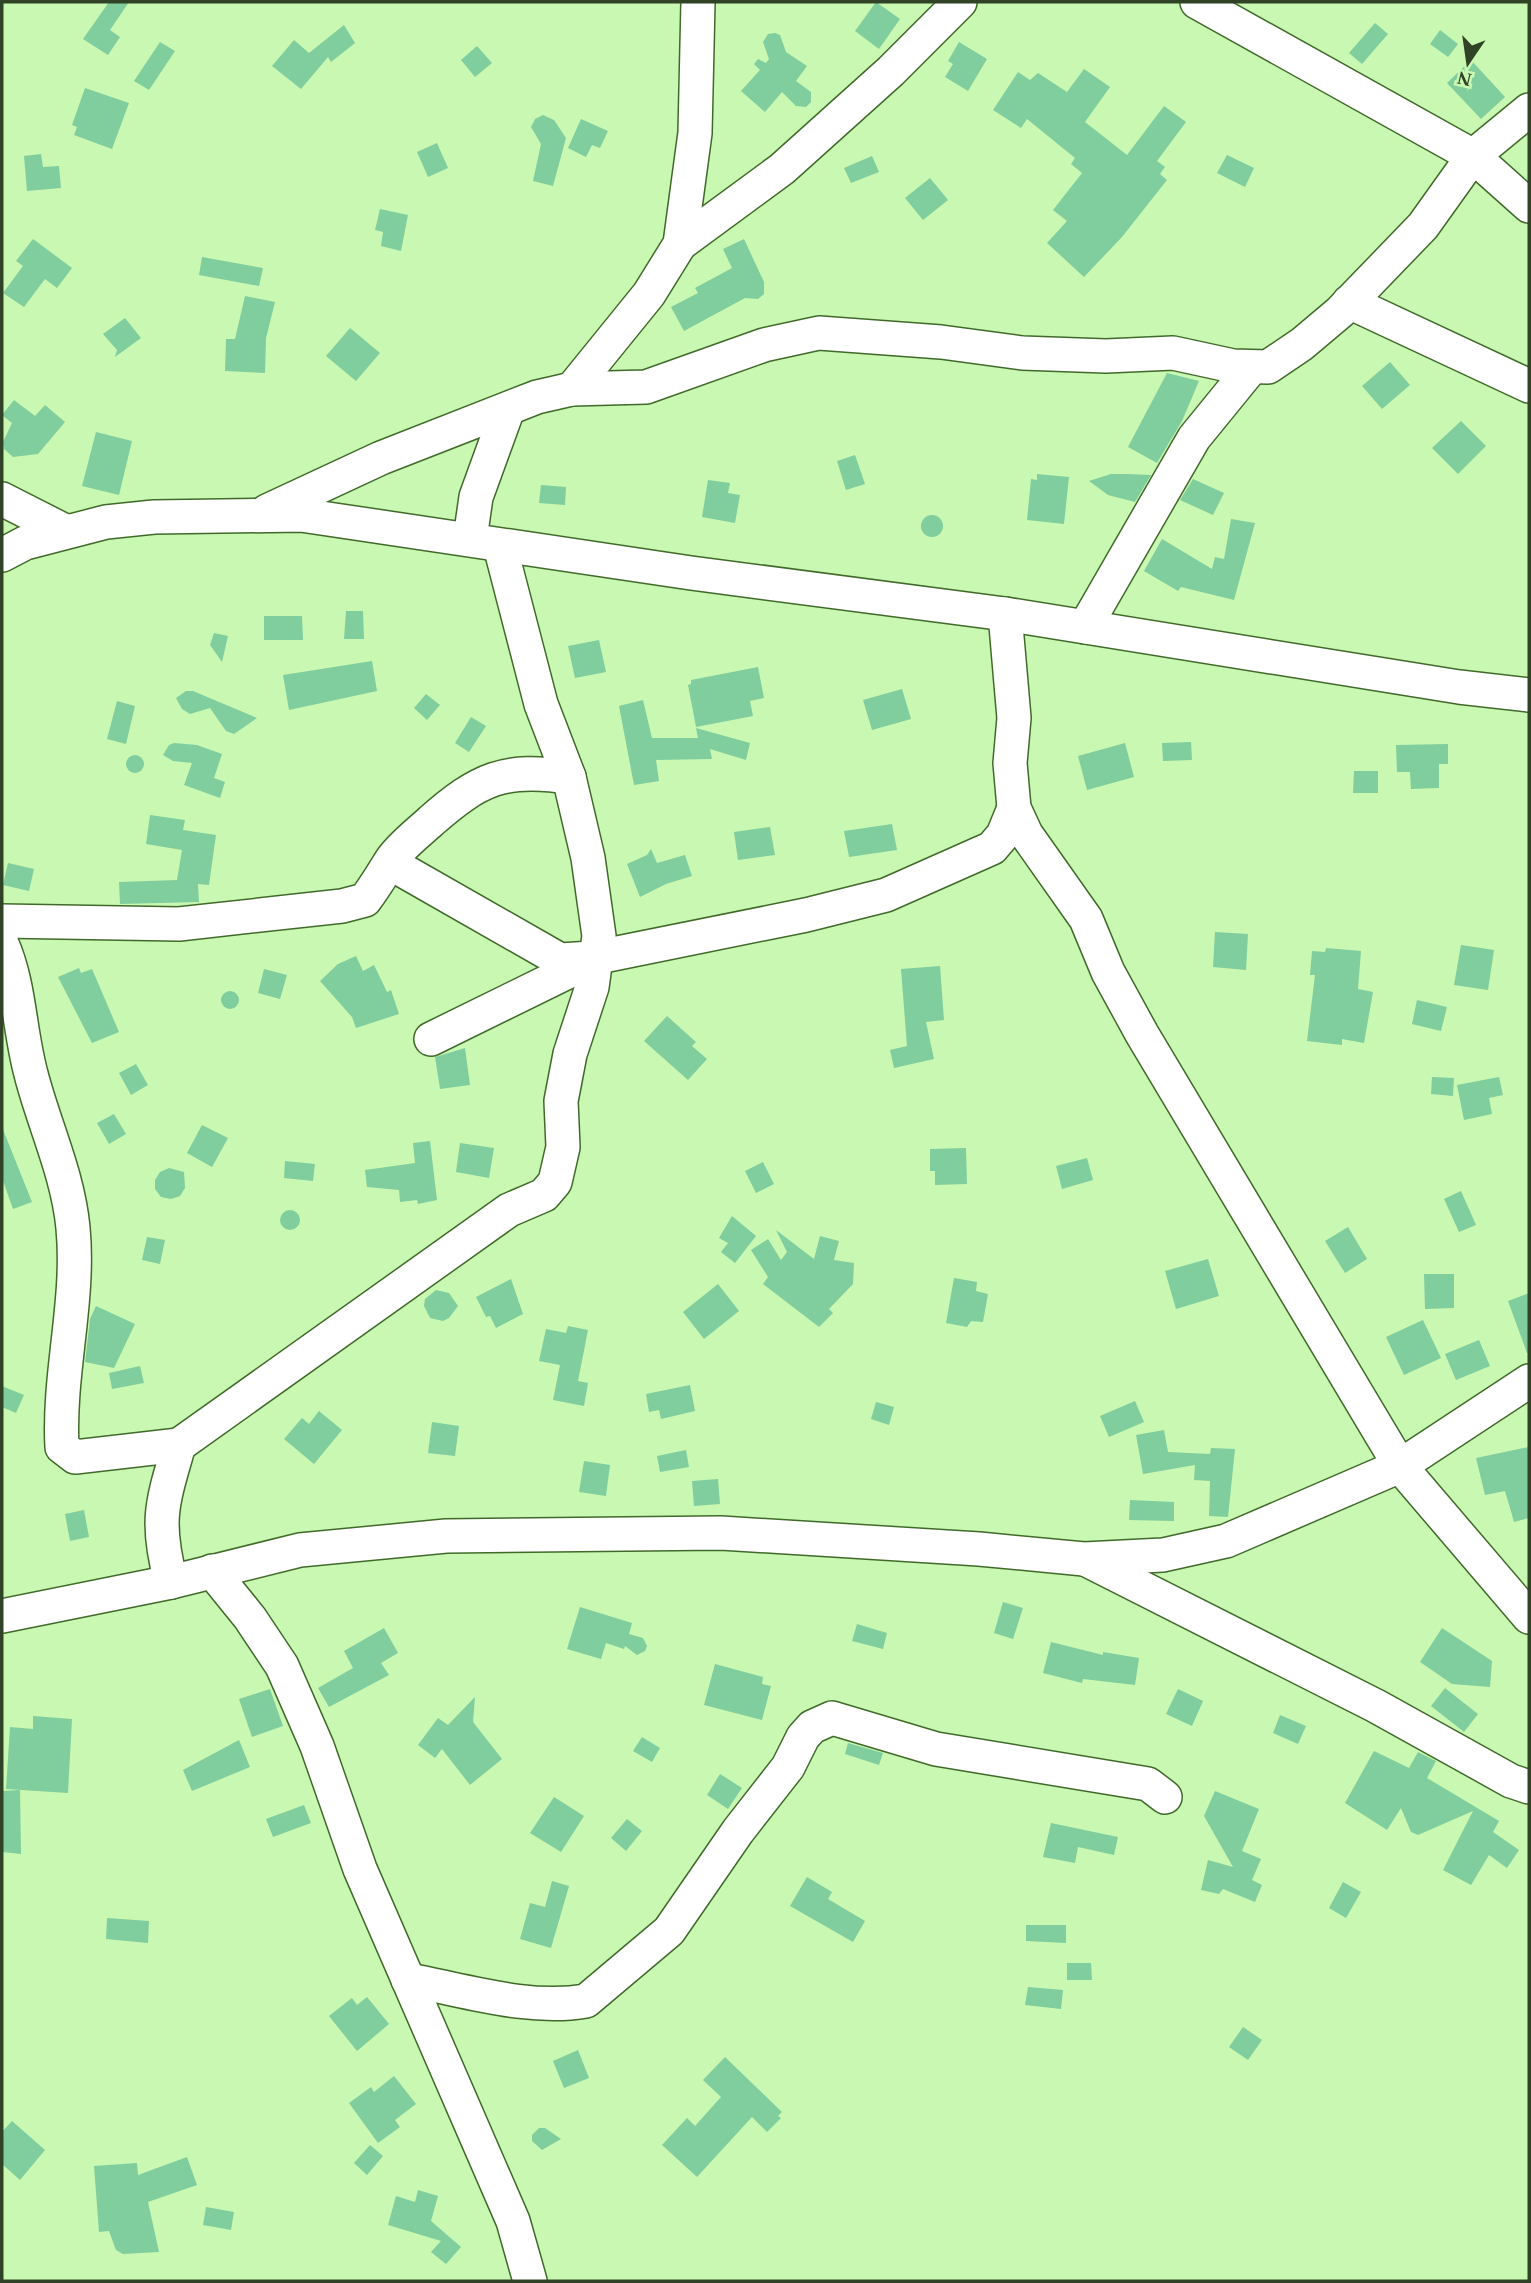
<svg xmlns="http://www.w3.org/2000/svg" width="1531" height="2283" viewBox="0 0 1531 2283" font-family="'Times New Roman',serif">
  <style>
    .building { fill: #80cd9d }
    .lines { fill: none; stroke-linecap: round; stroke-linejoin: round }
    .minor-casing { stroke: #416a2a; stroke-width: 36 }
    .minor { stroke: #fff; stroke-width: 33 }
  </style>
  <rect width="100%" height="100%" fill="#c9f8b2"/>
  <g class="building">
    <path d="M109,2H129L110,30L120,37L108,55L83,39Z"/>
    <path d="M876,2L900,19L879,49L855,31Z"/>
    <path d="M1375,23L1388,34L1362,64L1349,53Z"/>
    <path d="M344,25L355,43L331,62L328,57L301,89L272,66L294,40L309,53Z"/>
    <path d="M1440,30L1458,44L1448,57L1430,44Z"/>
    <path d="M775,33L780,35L786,52L807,66L796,81L811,92V102L806,107L796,106L782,92L765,112L741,91L760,70L754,64L758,59L766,63L769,59L763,42L768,34Z"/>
    <path d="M160,42L175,51L149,90L134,81Z"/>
    <path d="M959,42L987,59L968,91L945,77L953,64L948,61Z"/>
    <path d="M477,46L492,63L475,77L461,60Z"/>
    <path d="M1471,60L1505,97L1481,119L1447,83Z"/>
    <path d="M1084,69L1110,87L1085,122L1127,155L1164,106L1186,122L1157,161L1165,167L1160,174L1167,180L1122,237L1084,277L1047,243L1067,221L1053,210L1082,173L1071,164L1075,158L1027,119L1021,128L993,110L1018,72L1030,80L1038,73L1067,92Z"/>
    <path d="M85,88L129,103L112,149L74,135L77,127L72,125Z"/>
    <path d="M543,115L554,120L566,138L553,186L533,181L541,144L531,127L535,119Z"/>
    <path d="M581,119L608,131L600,148L592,145L586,157L568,148Z"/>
    <path d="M437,143L448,168L428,177L417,152Z"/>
    <path d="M41,154L43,167L59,166L61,188L27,191L24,156Z"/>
    <path d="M1227,155L1254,168L1245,187L1217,173Z"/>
    <path d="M872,156L879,172L851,183L844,168Z"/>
    <path d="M930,178L948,200L923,220L905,198Z"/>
    <path d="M380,209L408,215L401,251L381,246L383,232L375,230Z"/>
    <path d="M33,239L72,268L57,288L45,279L24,307L3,293L23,266L16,261Z"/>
    <path d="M744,239L764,282V294L758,299L745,298L684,331L671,307L698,293L695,288L732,268L723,249Z"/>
    <path d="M202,257L263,268L259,286L199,275Z"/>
    <path d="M245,296L275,302L266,338L265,373L225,371L226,339H235Z"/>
    <path d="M125,318L141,338L115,357L117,350L103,334Z"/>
    <path d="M350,328L380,353L356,381L326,356Z"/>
    <path d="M1390,362L1410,385L1382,409L1362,386Z"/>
    <path d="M1167,373L1199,381L1182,421L1157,463L1128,447Z"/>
    <path d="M14,400L35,416L45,405L65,422L38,454L13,457L4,449L3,442L12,423L2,415Z"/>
    <path d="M1461,421L1486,446L1458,474L1432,448Z"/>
    <path d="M96,432L132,441L119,495L82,486Z"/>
    <path d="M855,455L865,484L846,490L837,461Z"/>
    <path d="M1037,474L1069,477L1064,524L1027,520L1031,479L1037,480Z"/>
    <path d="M1111,474H1126L1151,475L1135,502L1108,495L1089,481Z"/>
    <path d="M1193,479L1224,493L1213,515L1180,500Z"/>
    <path d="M708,480L730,483L728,493L740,495L735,523L702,517Z"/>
    <path d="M541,485L566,487L565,505L539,503Z"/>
    <circle cx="932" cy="526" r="11"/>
    <path d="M1231,519L1255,523L1234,600L1181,587L1178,591L1144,571L1162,539L1212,569L1215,557L1224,559Z"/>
    <path d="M346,611H363L364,639H344Z"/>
    <path d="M264,616H302L303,640H264Z"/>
    <path d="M214,633L228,636L222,662L210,645Z"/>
    <path d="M599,640L606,672L575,678L568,646Z"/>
    <path d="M372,661L377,691L289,710L283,675Z"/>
    <path d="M758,667L764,698L750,701L753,716L696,727L688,685L691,684V680Z"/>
    <path d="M902,689L911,719L872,730L863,700Z"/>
    <path d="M186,691H193L257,718L234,734L226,731L210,708L190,714L182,709L176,698Z"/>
    <path d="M426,694L440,705L427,720L414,708Z"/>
    <path d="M643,700L652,738H698L696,728L750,743L746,760L710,749L712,759L656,760L659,781L634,785L619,706Z"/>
    <path d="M117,701L135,706L126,744L107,739Z"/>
    <path d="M471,717L486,726L469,752L455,743Z"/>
    <path d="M1191,742L1192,760L1163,761L1162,743Z"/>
    <path d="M174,743L197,745L222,754L214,778L225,782L220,798L184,785L192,763L173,761L163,755L169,745Z"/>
    <path d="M1125,743L1134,777L1087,790L1078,756Z"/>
    <path d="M1448,744V764H1439V788L1411,789L1410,772H1397L1396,745Z"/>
    <circle cx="135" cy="764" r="9"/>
    <path d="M1354,771H1378V793H1353Z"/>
    <path d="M150,815L185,820L183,830L216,835L209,885L198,884L199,902L120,904L119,882L177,880L182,850L146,844Z"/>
    <path d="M892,824L897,850L849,857L844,831Z"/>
    <path d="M770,827L775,855L738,860L734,832Z"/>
    <path d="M651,849L657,863L685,855L692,876L666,884L640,897L627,864L647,855Z"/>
    <path d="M8,863L34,869L29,891L3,885Z"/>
    <path d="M1215,932L1248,934L1246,970L1213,967Z"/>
    <path d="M1461,945L1494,950L1488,990L1454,985Z"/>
    <path d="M1326,948L1361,951L1358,989L1373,992L1364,1043L1342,1039V1045L1307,1041L1315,975H1310L1312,951L1325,952Z"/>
    <path d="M356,956L363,971L374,965L387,992L391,990L399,1014L356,1028L352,1017L320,981L338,964Z"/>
    <path d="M940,966L944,1020L926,1022L934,1059L894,1068L890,1050L907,1046L901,969Z"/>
    <path d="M79,968L81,973L92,969L119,1032L92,1043L58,977Z"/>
    <path d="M264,969L287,975L280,999L258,993Z"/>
    <circle cx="230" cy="1000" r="9"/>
    <path d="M1417,1000L1447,1007L1441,1031L1412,1024Z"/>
    <path d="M667,1016L696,1042L692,1046L707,1059L688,1080L644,1041Z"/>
    <path d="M465,1048L470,1085L440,1089L435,1057Z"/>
    <path d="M136,1064L148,1085L131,1095L119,1073Z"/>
    <path d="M1432,1077L1454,1078L1453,1096L1431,1094Z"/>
    <path d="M1499,1077L1503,1095L1489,1098L1492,1114L1464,1120L1457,1085Z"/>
    <path d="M114,1114L126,1134L109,1144L97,1123Z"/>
    <path d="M202,1125L228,1138L212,1167L187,1153Z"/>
    <path d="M2,1127L32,1202L13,1209L2,1178Z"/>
    <path d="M430,1141L437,1200L418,1204L417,1200L400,1202L399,1190L367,1187L365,1170L415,1163L413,1143Z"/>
    <path d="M460,1143L494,1148L489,1178L456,1172Z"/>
    <path d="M966,1148L967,1184L935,1185V1171H930V1149Z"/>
    <path d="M1087,1158L1093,1180L1062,1189L1056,1166Z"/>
    <path d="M285,1161L315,1164L313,1181L284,1178Z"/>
    <path d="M763,1162L774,1184L756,1193L745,1171Z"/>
    <path d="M169,1168L184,1172L185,1188L180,1196L171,1199L161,1197L155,1189V1180L160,1172Z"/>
    <path d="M1461,1191L1476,1225L1459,1232L1444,1199Z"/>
    <circle cx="290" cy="1220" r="10"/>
    <path d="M732,1216L756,1236L735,1263L721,1252L728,1243L719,1238Z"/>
    <path d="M1348,1227L1367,1259L1345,1273L1325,1241Z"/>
    <path d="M776,1230L814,1259L820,1236L839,1241L834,1260L854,1263L853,1284L829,1309L833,1313L819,1327L763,1284L768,1277L751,1250L768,1239L781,1260L787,1252Z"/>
    <path d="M147,1237L165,1240L160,1264L142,1260Z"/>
    <path d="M1208,1259L1219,1296L1176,1309L1165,1271Z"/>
    <path d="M1424,1274H1454V1308L1425,1309Z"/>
    <path d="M954,1278L977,1282L976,1291L988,1294L983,1322L971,1321L967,1327L946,1323Z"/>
    <path d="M511,1279L523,1314L496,1328L490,1316L486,1317L476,1297Z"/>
    <path d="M718,1284L739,1311L704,1339L683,1312Z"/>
    <path d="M436,1290L449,1293L458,1306L449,1318L443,1321L430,1318L424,1306L425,1299Z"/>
    <path d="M1529,1293V1353H1527L1508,1301Z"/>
    <path d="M96,1306L135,1324L114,1368L85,1362L90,1319Z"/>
    <path d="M1423,1320L1441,1358L1404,1375L1386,1337Z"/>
    <path d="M568,1326L588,1330L578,1381L588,1383L584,1406L553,1400L560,1365L539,1361L546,1329L566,1333Z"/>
    <path d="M1479,1340L1490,1366L1456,1380L1445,1354Z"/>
    <path d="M140,1366L144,1383L112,1389L109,1373Z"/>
    <path d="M690,1385L695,1411L661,1419L659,1410L649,1412L646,1394Z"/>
    <path d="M2,1386L24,1395L16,1413L2,1407Z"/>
    <path d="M1135,1401L1144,1422L1109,1437L1100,1416Z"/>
    <path d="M876,1402L894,1407L889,1425L871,1419Z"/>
    <path d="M319,1411L342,1430L314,1464L284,1439L302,1418L309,1424Z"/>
    <path d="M432,1422L459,1426L455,1456L428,1453Z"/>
    <path d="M1164,1430L1168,1452L1210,1454L1211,1448L1235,1449L1228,1517L1209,1516L1210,1481L1194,1480L1195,1465L1143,1474L1136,1435Z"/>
    <path d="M1529,1447V1518L1514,1522L1505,1491L1485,1495L1476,1458Z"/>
    <path d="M686,1450L689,1467L660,1472L657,1456Z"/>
    <path d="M584,1461L610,1465L606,1496L579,1492Z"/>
    <path d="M718,1479L720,1504L694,1506L692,1481Z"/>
    <path d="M1130,1500L1174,1502V1521L1129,1520Z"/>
    <path d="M84,1510L89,1537L70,1541L65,1514Z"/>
    <path d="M1003,1602L1023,1608L1013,1639L994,1633Z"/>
    <path d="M580,1607L632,1623L629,1634L643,1638L647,1646L645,1651L637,1655L625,1646L624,1649L606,1643L601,1659L567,1649Z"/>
    <path d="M857,1624L887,1633L883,1649L852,1641Z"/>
    <path d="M384,1628L398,1653L381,1663L389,1675L329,1707L318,1688L353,1668L344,1651Z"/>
    <path d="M1442,1628L1492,1661L1490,1687L1452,1684L1420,1662Z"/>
    <path d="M1051,1642L1103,1655V1652L1139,1658L1135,1685L1083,1679L1082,1683L1043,1673Z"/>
    <path d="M715,1664L763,1677L762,1684L771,1686L762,1720L704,1705Z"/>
    <path d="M1445,1688L1478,1714L1464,1732L1431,1706Z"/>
    <path d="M270,1689L283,1726L252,1737L239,1699Z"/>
    <path d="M1178,1689L1203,1701L1192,1726L1166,1714Z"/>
    <path d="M475,1697L473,1722L502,1759L470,1785L442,1749L435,1758L418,1745L438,1718L448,1725Z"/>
    <path d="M1280,1715L1306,1726L1298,1744L1273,1733Z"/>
    <path d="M33,1716L72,1719L68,1793L6,1789L10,1727L33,1729Z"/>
    <path d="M642,1737L660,1748L652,1762L633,1751Z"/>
    <path d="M239,1740L250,1767L192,1791L183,1770Z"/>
    <path d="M848,1743L883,1753L879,1765L845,1754Z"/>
    <path d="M1374,1751L1409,1768L1418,1752L1436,1761L1427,1778L1499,1821L1493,1832L1519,1850L1507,1868L1489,1855L1471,1885L1443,1870L1473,1811L1418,1835L1411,1832L1401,1808L1387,1830L1345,1803Z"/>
    <path d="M720,1774L742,1788L728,1809L707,1795Z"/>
    <path d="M20,1790L21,1854L2,1852V1791Z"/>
    <path d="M1215,1791L1259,1809L1242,1851L1261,1859L1252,1880L1262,1885L1255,1902L1223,1889L1219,1894L1201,1890L1208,1860L1233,1867L1204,1816Z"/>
    <path d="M554,1797L584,1816L561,1852L530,1833Z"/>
    <path d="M304,1805L311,1823L273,1837L266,1819Z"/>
    <path d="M627,1819L642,1831L626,1851L611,1838Z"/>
    <path d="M1051,1823L1118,1837L1114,1855L1078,1847L1075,1863L1043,1857Z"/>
    <path d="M807,1877L832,1892L828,1899L865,1921L853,1942L790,1906Z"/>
    <path d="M552,1881L569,1886L551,1948L520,1939L530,1903L545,1907Z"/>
    <path d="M1343,1882L1361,1892L1346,1918L1329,1908Z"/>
    <path d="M107,1918L149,1921L148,1943L106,1939Z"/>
    <path d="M1026,1925H1066V1943L1026,1941Z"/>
    <path d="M1067,1963H1091L1092,1980H1067Z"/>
    <path d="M1028,1987L1063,1990L1061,2009L1025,2005Z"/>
    <path d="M367,1997L389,2024L357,2051L329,2016L352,1998L357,2005Z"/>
    <path d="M1243,2027L1262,2040L1248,2060L1229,2047Z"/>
    <path d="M578,2050L589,2078L564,2088L553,2061Z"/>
    <path d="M725,2057L782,2112L778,2116L781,2118L767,2132L752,2117L697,2177L662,2145L687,2118L695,2126L721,2097L703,2080Z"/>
    <path d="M394,2076L416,2104L395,2120L400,2127L378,2143L349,2103L371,2087L374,2092Z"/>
    <path d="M12,2121L45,2150L20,2180L2,2164V2132Z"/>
    <path d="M539,2128H545L561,2139L542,2150L532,2141V2135Z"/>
    <path d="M370,2145L383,2156L367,2175L354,2163Z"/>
    <path d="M187,2157L197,2185L148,2202L159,2252L123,2254L116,2250L109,2231L99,2232L94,2166L137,2163L138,2175Z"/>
    <path d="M418,2190L438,2196L431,2221L461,2247L446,2264L431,2252L441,2241L388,2225L396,2196L415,2202Z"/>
    <path d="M206,2207L234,2212L231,2230L203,2225Z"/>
  </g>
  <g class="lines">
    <defs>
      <g id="minor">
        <path d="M1197,2L1473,156L1529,206"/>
        <path d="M680,244L782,169L891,71L960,2"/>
        <path d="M1349,302L1529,386"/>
        <path d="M572,389L649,294L680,244L695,133L698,2"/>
        <path d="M2,499L65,531"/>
        <path d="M267,511L381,458L537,397L572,389L646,387L764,345L819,333L941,342L1022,353L1106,356L1173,353L1233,366L1268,367L1302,344L1340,312L1423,226L1473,156L1529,110"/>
        <path d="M470,539L476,497L508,409"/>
        <path d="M2,555L25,543L106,522L154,517L301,515L691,573L1005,614L1459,687L1529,695"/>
        <path d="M1005,614L1014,718L1010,763L1014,808L1026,834L1086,919L1108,972L1142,1034L1400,1466L1529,1617"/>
        <path d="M1085,627L1194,438L1251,368"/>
        <path d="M390,863L560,960L592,958"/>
        <path d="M2,921L179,924L342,906L365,900C375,887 383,873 392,859C402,845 418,833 431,821C479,779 504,767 569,777"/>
        <path d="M2,944C20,985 19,1030 31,1074C44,1125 68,1174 73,1228C80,1301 58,1374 62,1447L75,1457L179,1445"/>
        <path d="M431,1039L598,957L806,915L886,895L992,848L1003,835L1014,808"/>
        <path d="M1087,1560L1376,1706L1511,1781L1529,1787"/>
        <path d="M212,1571L250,1618L282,1666L317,1746L360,1869L513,2221L530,2281"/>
        <path d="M171,1582C155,1520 162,1504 179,1445L509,1210L544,1195L555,1182L563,1147L561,1101L570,1054L592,987L599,936L588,858L569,777L541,704L500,546"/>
        <path d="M2,1616L171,1582L300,1550L446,1536L721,1533L979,1549L1084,1559L1163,1555L1226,1541L1400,1466L1529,1381"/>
        <path d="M408,1980C464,1990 528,2011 586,2001L669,1931L738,1831L788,1767L803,1737L812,1727L832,1718L936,1749L1148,1784L1165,1797"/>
      </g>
    </defs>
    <use href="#minor" class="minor-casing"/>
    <use href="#minor" class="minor"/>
  </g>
  <rect width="1531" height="2283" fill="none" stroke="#314327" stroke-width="7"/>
  <g transform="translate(1468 63) rotate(193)" stroke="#c9f8b2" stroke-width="5" paint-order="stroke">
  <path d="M0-5L12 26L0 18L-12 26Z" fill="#314327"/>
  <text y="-10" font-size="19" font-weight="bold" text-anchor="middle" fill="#314327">N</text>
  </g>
</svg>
